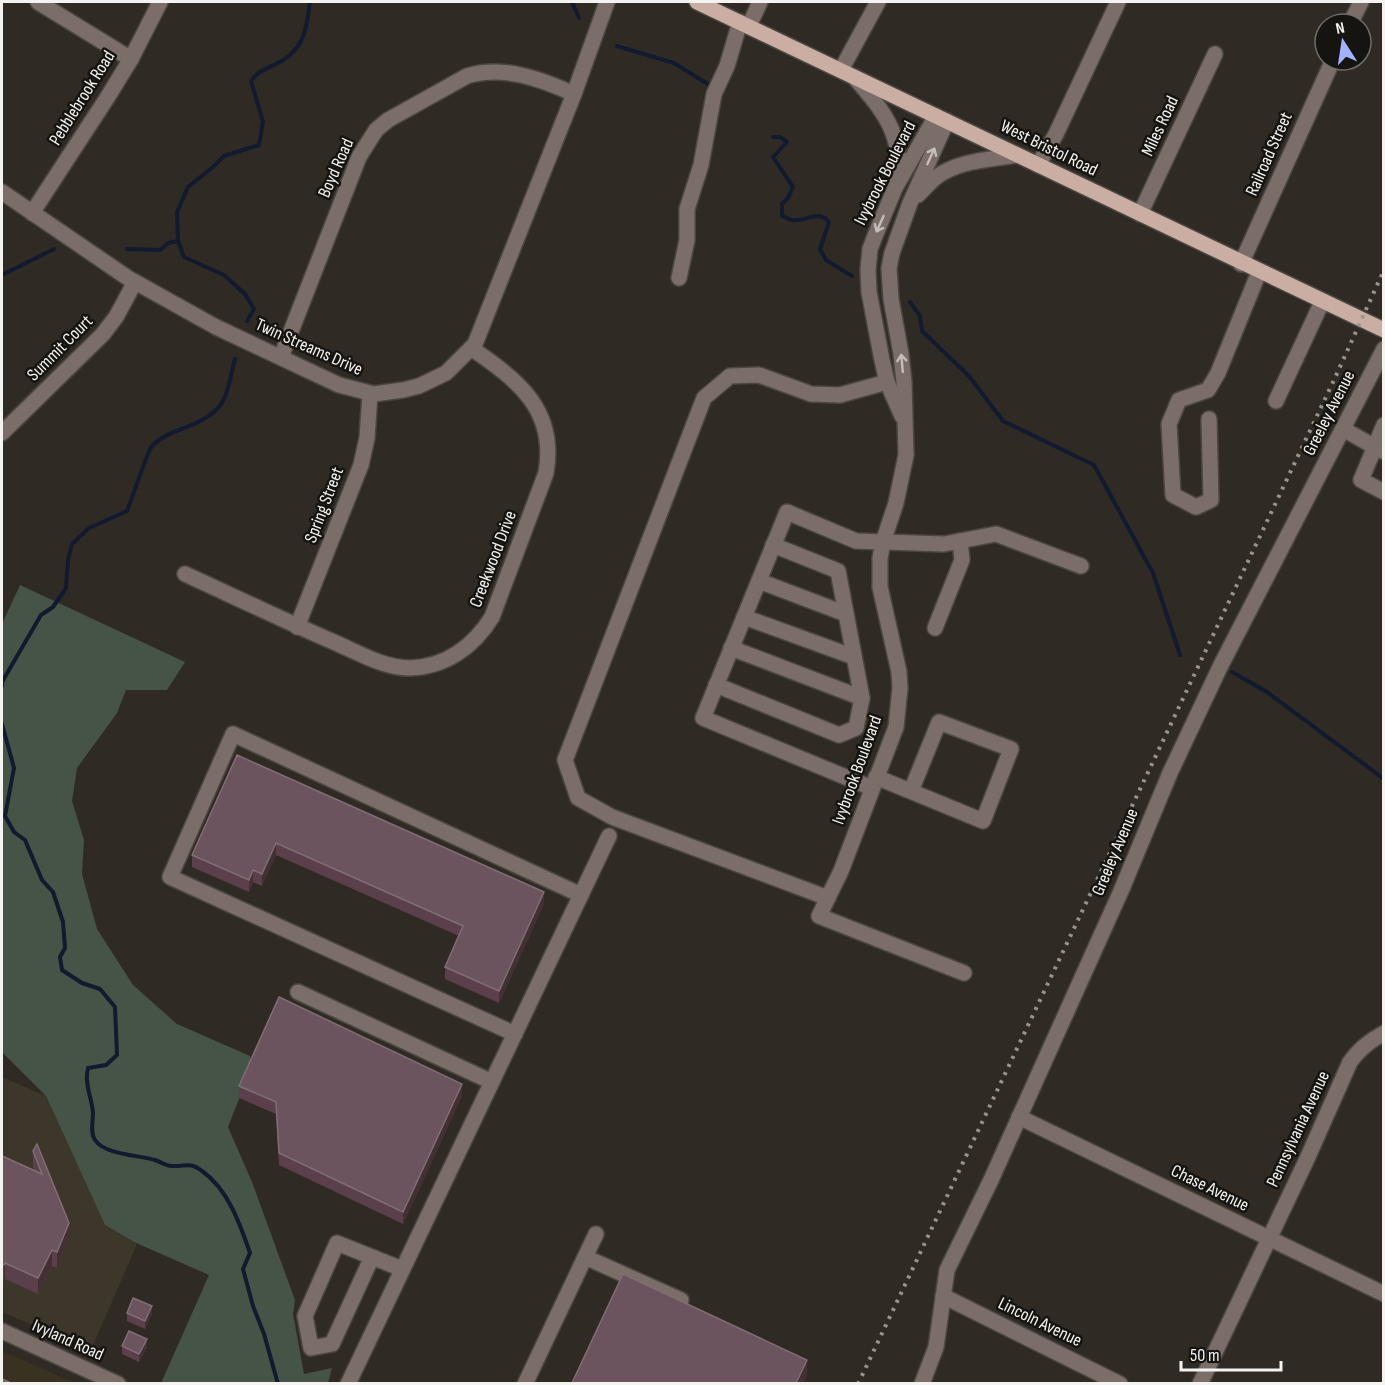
<svg xmlns="http://www.w3.org/2000/svg" width="1385" height="1385" viewBox="0 0 1385 1385" font-family="'Sofia Sans Condensed',sans-serif">
  <style>
    .built { fill: #3d362a }
    .industrial { fill: #393221 }
    .green { fill: #455446 }
    .lines { fill: none; stroke-linecap: round; stroke-linejoin: round }
    .stream { stroke: #111a2f; stroke-width: 4 }
    .minor-casing { stroke: #4b4740; stroke-width: 18 }
    .major-casing { stroke: #4b4740; stroke-width: 18 }
    .minor { stroke: #7b6d68; stroke-width: 15 }
    .major { stroke: #caaea3; stroke-width: 15 }
    .rail { stroke: #97948e; stroke-width: 4; stroke-dasharray: 3 6; stroke-linecap: butt }
    .wall { fill: #5b404b }
    .shaded-wall { fill: #423034 }
    .building { fill: #6b545d; stroke: #816d74; stroke-width: 1.5 }
    .oneway { stroke: #c4bdb9 }
    .labels { text-anchor: middle; dominant-baseline: central; stroke-width: 5; stroke-linejoin: round; paint-order: stroke }
    .street-label { font-size: 18px; fill: #f5f3ef; stroke: #151411 }
  </style>
  <rect width="100%" height="100%" fill="#2f2b24"/>
  <path class="built" d="M2,1077L46,1096L105,1225L137,1244L91,1350L2,1312Z"/>
  <path class="industrial" d="M2,1351L75,1383H2Z"/>
  <path class="green" d="M20,585L185,662L167,690H126L117,713L77,768L72,801L84,840L82,874L97,929L133,985L177,1024L250,1056L252,1066L228,1127L252,1182L295,1300L293,1314L304,1374L332,1368L328,1383H163L162,1381L209,1275L134,1242L105,1225L46,1096L2,1052V624Z"/>
  <g class="lines">
    <g class="stream">
      <path d="M572,2L579,18"/>
      <path d="M617,46L674,63L711,86"/>
      <path d="M773,137H780L787,142L773,157L793,187L788,198L782,204V216C785,217 788,219 792,220C805,223 818,208 829,222L820,249L826,260L852,276"/>
      <path d="M127,249L160,250L168,243L178,241"/>
      <path d="M2,275L54,249"/>
      <path d="M910,302L920,316L922,331L969,376L1003,421L1094,465L1153,573L1180,655"/>
      <path d="M247,321L254,309L245,294L224,275L184,257L178,241L177,212L188,187L213,167L224,156L259,145L263,122L251,81C257,72 264,70 274,65C304,51 306,32 310,2"/>
      <path d="M1232,672L1267,692L1384,779"/>
      <path d="M2,686V682L41,615L53,607L66,588L68,560L72,544L89,528L127,511C132,499 147,452 152,446C160,437 173,432 184,428C227,412 225,400 235,359"/>
      <path d="M2,724L14,768L5,816L14,832L25,840L42,880L53,892L63,922L65,948L60,957L62,970L82,983L100,989L115,1007L117,1055L106,1065L88,1068C84,1084 92,1098 93,1113C93,1122 90,1133 95,1140C105,1155 139,1155 155,1160C161,1162 166,1166 172,1166C186,1167 189,1161 202,1171C228,1189 240,1224 250,1253L243,1269L253,1306L264,1334L278,1384"/>
    </g>
    <defs>
      <g id="minor">
        <path d="M38,2L131,59"/>
        <path d="M1350,24L1361,2"/>
        <path d="M749,26L760,2"/>
        <path d="M841,70L878,2"/>
        <path d="M854,77C881,108 905,135 897,180"/>
        <path d="M947,121L910,203L892,253L889,268L891,299L901,354L904,382L906,455L896,503L883,542L880,558V587L899,672L900,688L896,727L841,871L819,916L964,973"/>
        <path d="M1038,165L1056,134L1118,2"/>
        <path d="M2,192L128,278L216,327L339,385L374,394L403,390L419,386L446,373L475,344L574,94L607,2"/>
        <path d="M918,195C924,189 929,183 935,178C958,160 990,160 1017,155"/>
        <path d="M32,213L107,98L131,59L160,2"/>
        <path d="M1140,214L1215,54"/>
        <path d="M1241,264L1333,60"/>
        <path d="M679,278L687,240V209L701,165L714,94L727,66L740,22"/>
        <path d="M281,357L359,157L376,130L388,120L467,76C503,65 541,79 574,94"/>
        <path d="M1276,401L1322,302"/>
        <path d="M902,416L887,382L882,360L869,292L868,270L870,249L875,236L895,188L936,116"/>
        <path d="M1209,419L1211,500L1196,507L1173,495L1169,424L1179,400L1208,390L1218,373L1259,272"/>
        <path d="M1384,425L1361,480L1384,492"/>
        <path d="M1343,429L1382,451"/>
        <path d="M2,433L103,334L116,317L135,282"/>
        <path d="M185,574C235,597 285,621 336,643C359,653 384,668 410,668C446,667 474,646 492,617L546,473C557,410 518,380 471,348"/>
        <path d="M759,581L846,614"/>
        <path d="M744,617L854,657"/>
        <path d="M297,627L361,465L367,438L370,394"/>
        <path d="M935,628L962,560L960,541"/>
        <path d="M731,648L862,698"/>
        <path d="M716,685L839,735L856,728L862,698L838,571L773,545"/>
        <path d="M876,777L983,821L1011,749L939,722L911,791"/>
        <path d="M872,788L703,718L787,512L856,541L944,544L996,534L1081,566"/>
        <path d="M828,898L612,817L578,798L565,760L704,398L730,376L759,375L811,394L840,395L887,382"/>
        <path d="M298,992L492,1082"/>
        <path d="M515,1034L170,877L233,734L581,895"/>
        <path d="M1019,1117L1384,1294"/>
        <path d="M372,1257L332,1344L311,1348L305,1316L337,1243L402,1269"/>
        <path d="M585,1257L681,1300"/>
        <path d="M943,1296L1120,1384"/>
        <path d="M2,1331L118,1384"/>
        <path d="M348,1384L609,836"/>
        <path d="M525,1384L596,1234"/>
        <path d="M922,1384L936,1347L947,1270L991,1180L1121,891L1170,773L1220,667L1384,349"/>
        <path d="M1200,1384L1307,1159L1350,1062C1359,1049 1369,1041 1384,1033"/>
      </g>
      <path id="major" d="M697,2L1384,330"/>
    </defs>
    <use href="#minor" class="minor-casing"/>
    <use href="#major" class="major-casing"/>
    <use href="#minor" class="minor"/>
    <use href="#major" class="major"/>
    <path class="rail" d="M858,1384L1334,380L1384,270"/>
  </g>
  <g class="wall">
    <path d="M237,755L544,904L499,1003L445,979V967L459,936L276,855L262,886L253,882L249,892L192,867V855Z"/>
    <path d="M239,1086L462,1096L403,1224L279,1165L276,1114L239,1098Z"/>
    <path d="M33,1151L69,1239L57,1268L52,1266L38,1294L5,1279L4,1281L2,1280V1156L35,1170L33,1167Z"/>
    <path d="M127,1313L152,1314L145,1329L127,1321Z"/>
    <path d="M122,1346L147,1347L139,1362L122,1354Z"/>
  </g>
  <g class="shaded-wall">
    <path d="M276,843V855L262,886V874Z"/>
    <path d="M253,870V882L249,892V880Z"/>
    <path d="M544,892V904L499,1003V991Z"/>
    <path d="M462,1084V1096L403,1224V1212Z"/>
    <path d="M69,1223V1239L57,1268V1252Z"/>
    <path d="M52,1250V1266L38,1294V1278Z"/>
    <path d="M5,1263V1279L4,1281V1265Z"/>
    <path d="M152,1306V1314L145,1329V1321Z"/>
    <path d="M147,1339V1347L139,1362V1354Z"/>
    <path d="M807,1360V1376L804,1383H796Z"/>
  </g>
  <g class="building">
    <path d="M237,755L544,892L499,991L445,967L463,926L276,843L262,874L253,870L249,880L192,855Z"/>
    <path d="M279,997L462,1084L403,1212L279,1153L276,1102L239,1086Z"/>
    <path d="M37,1144L69,1223L57,1252L52,1250L38,1278L5,1263L4,1265L2,1264V1156L42,1174L33,1151Z"/>
    <path d="M623,1274L807,1360L796,1383H572Z"/>
    <path d="M133,1298L152,1306L145,1321L127,1313Z"/>
    <path d="M129,1331L147,1339L139,1354L122,1346Z"/>
    <path d="M2,1379L11,1383H2Z"/>
  </g>
  <defs><path id="oneway-shaft" d="M-6 0H5M1.5-3L5.5 0L1.5 3" fill="none" stroke-width="1.6" stroke-linecap="round" stroke-linejoin="round" transform="scale(1.5)"/></defs>
  <g class="oneway">
    <use href="#oneway-shaft" transform="translate(931 156) rotate(-66)"/>
    <use href="#oneway-shaft" transform="translate(880 224) rotate(114)"/>
    <use href="#oneway-shaft" transform="translate(902 363) rotate(-95)"/>
  </g>
  <g class="labels">
    <g class="street-label">
      <text transform="translate(82 98) rotate(-58)">Pebblebrook Road</text>
      <text transform="translate(1160 126) rotate(-65)">Miles Road</text>
      <text transform="translate(1049 148) rotate(26)">West Bristol Road</text>
      <text transform="translate(1269 154) rotate(-66)">Railroad Street</text>
      <text transform="translate(336 168) rotate(-66)">Boyd Road</text>
      <text transform="translate(885 173) rotate(-63)">Ivybrook Boulevard</text>
      <text transform="translate(309 347) rotate(24)">Twin Streams Drive</text>
      <text transform="translate(60 348) rotate(-45)">Summit Court</text>
      <text transform="translate(1329 413) rotate(-63)">Greeley Avenue</text>
      <text transform="translate(324 505) rotate(-69)">Spring Street</text>
      <text transform="translate(493 559) rotate(-69)">Creekwood Drive</text>
      <text transform="translate(857 770) rotate(-70)">Ivybrook Boulevard</text>
      <text transform="translate(1115 852) rotate(-67)">Greeley Avenue</text>
      <text transform="translate(1298 1129) rotate(-65)">Pennsylvania Avenue</text>
      <text transform="translate(1210 1188) rotate(26)">Chase Avenue</text>
      <text transform="translate(1040 1322) rotate(26)">Lincoln Avenue</text>
      <text transform="translate(68 1340) rotate(24)">Ivyland Road</text>
    </g>
  </g>
  <rect width="1385" height="1385" fill="none" stroke="#f5f3ef" stroke-width="6"/>
  <g transform="translate(1343 42) rotate(348)"><circle r="28" fill="#151411" stroke="#6f6d6a" stroke-width="1.5"/>
  <path d="M0-4.5L10 22L0 15L-10 22Z" fill="#a3b2fd"/>
  <text y="-9" font-size="16" font-weight="bold" text-anchor="middle" fill="#f5f3ef">N</text>
  </g>
  <path d="M1181 1361v9h100v-9" fill="none" stroke="#f5f3ef" stroke-width="3"/>
  <text x="1190" y="1361" font-size="18" fill="#f5f3ef" stroke="#151411" stroke-width="4.5" paint-order="stroke">50 m</text>
</svg>
